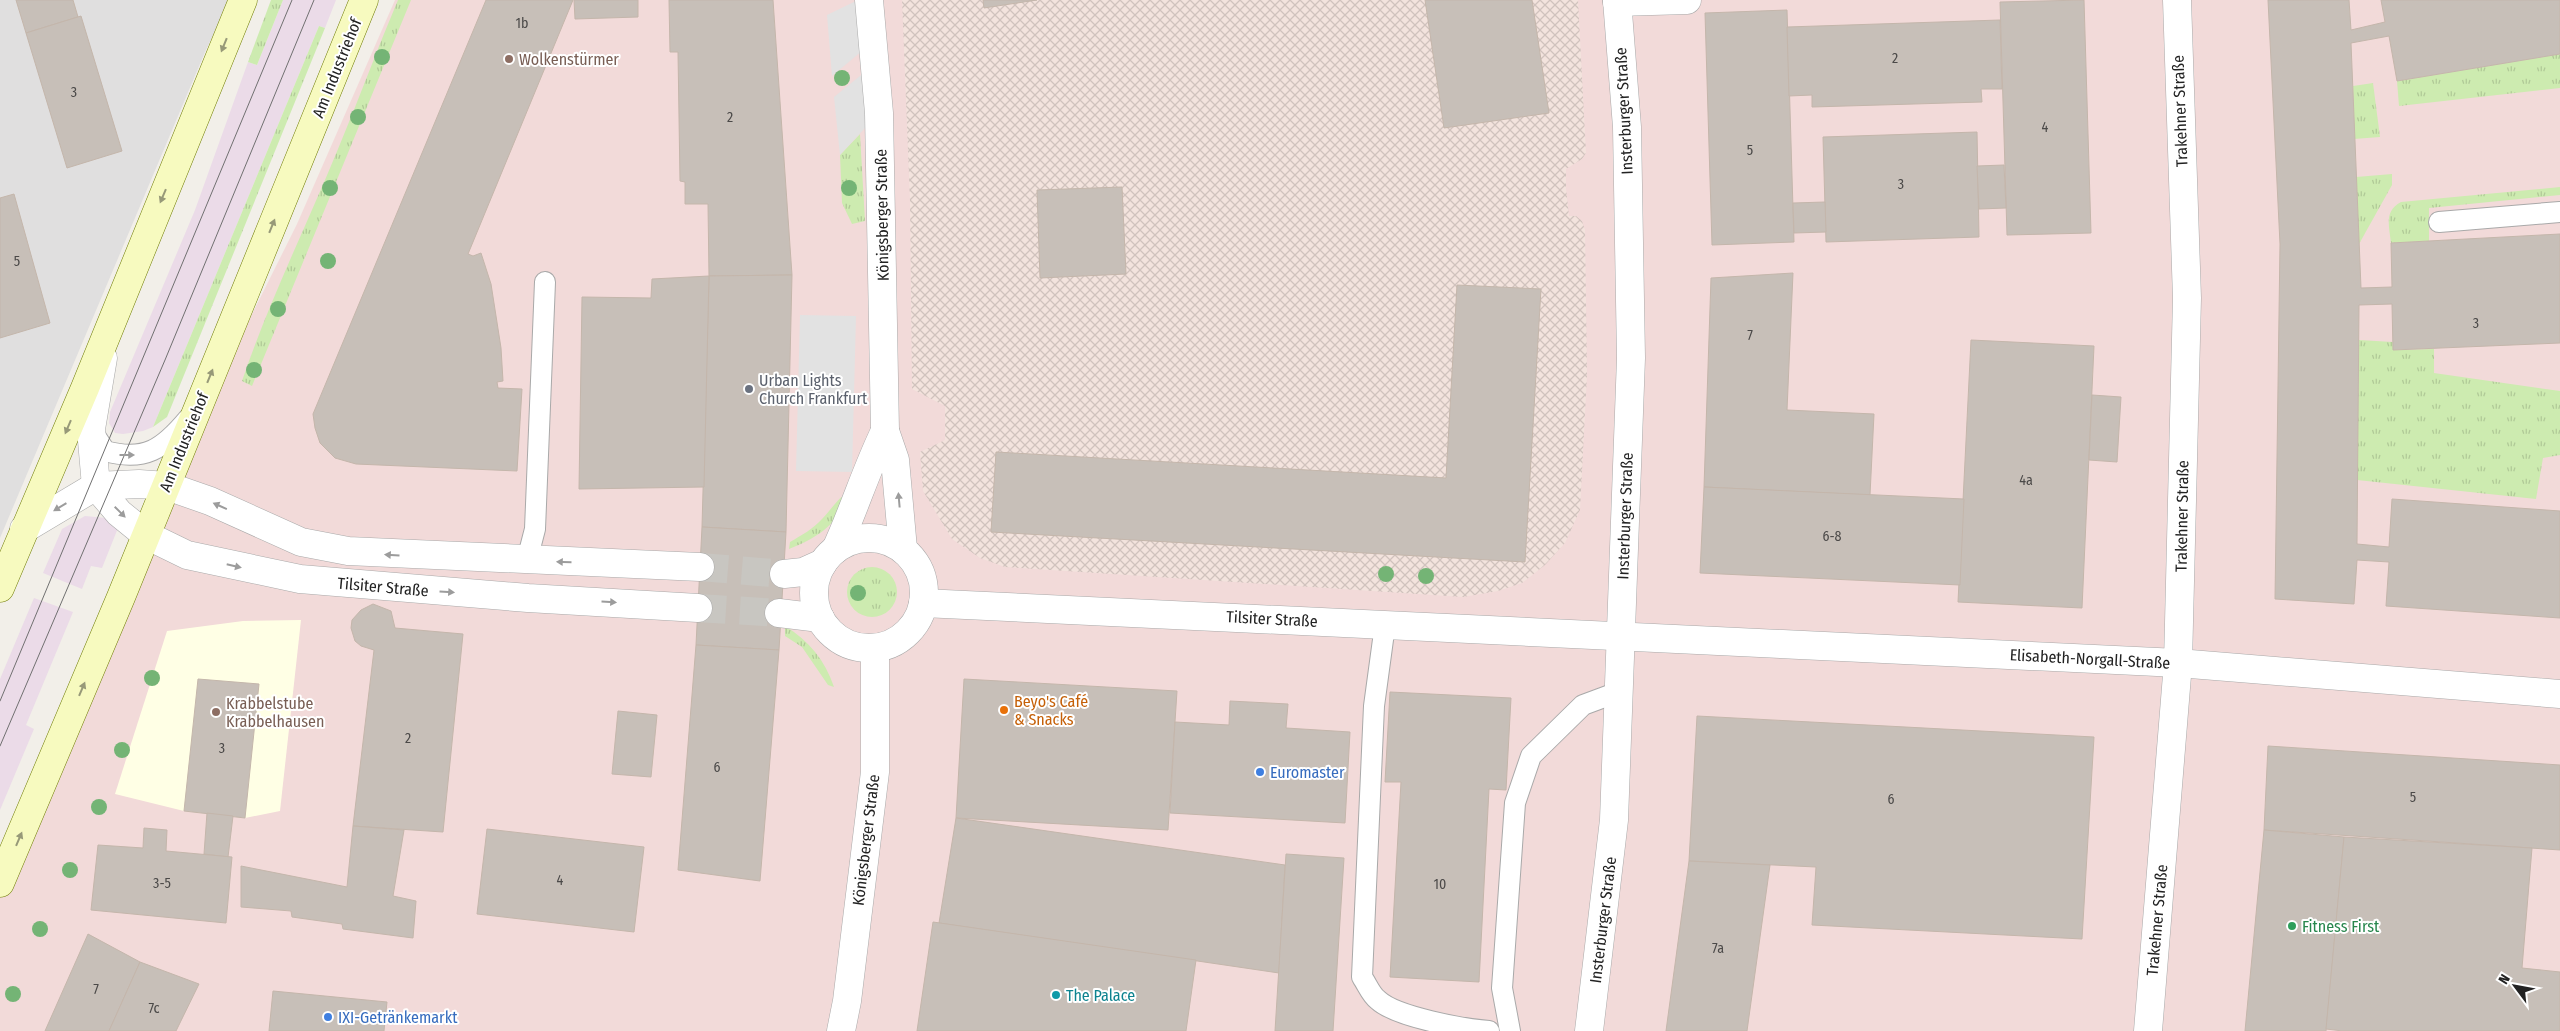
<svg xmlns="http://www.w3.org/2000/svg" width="2560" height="1031" viewBox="0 0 2560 1031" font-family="'Fira Sans Condensed',sans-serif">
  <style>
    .residential { fill: #e0dfdf }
    .commercial { fill: #f2dad9 }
    .education { fill: #ffffe5 }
    .military { fill: url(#military-cross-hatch) }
    .railway { fill: #ebdbe8 }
    .grass { fill: url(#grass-tufts) }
    .parking { fill: #e2e2e2 }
    .building { fill: #c7bfb8; stroke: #c4b6ab }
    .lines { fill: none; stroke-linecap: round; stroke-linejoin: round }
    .street-tunnel { stroke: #c8c6c1; stroke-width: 28; stroke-dasharray: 28 14; stroke-linecap: butt }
    .lane-casing { stroke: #a9a9a9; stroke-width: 22 }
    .street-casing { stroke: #a9a9a9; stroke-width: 29 }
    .secondary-casing { stroke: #707d05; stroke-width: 29 }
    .lane { stroke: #fff; stroke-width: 20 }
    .street { stroke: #fff; stroke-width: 28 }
    .secondary { stroke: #f7fabf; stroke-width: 28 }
    .tram { stroke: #707070; stroke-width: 1 }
    .tree { fill: #74b475 }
    .oneway { fill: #979978 }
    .oneway2 { fill: #9c9c9c }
    .education-dot { fill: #8d6e63; stroke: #fff; stroke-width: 2 }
    .worship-dot { fill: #6b7280; stroke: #fff; stroke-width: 2 }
    .food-dot { fill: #e8710a; stroke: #fff; stroke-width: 2 }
    .shop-dot { fill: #3f7fe0; stroke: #fff; stroke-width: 2 }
    .leisure-dot { fill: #2e9e5b; stroke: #fff; stroke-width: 2 }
    .culture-dot { fill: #0f9aa8; stroke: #fff; stroke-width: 2 }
    .labels { text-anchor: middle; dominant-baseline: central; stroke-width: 4; stroke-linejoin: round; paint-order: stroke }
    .number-label { font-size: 14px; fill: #4b4948 }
    .education-label { font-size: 16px; fill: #785e54; stroke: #fff; text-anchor: start }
    .street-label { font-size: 16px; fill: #222; stroke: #fff }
    .worship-label { font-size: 16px; fill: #5b616d; stroke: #fff; text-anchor: start }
    .food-label { font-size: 16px; fill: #c56008; stroke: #fff; text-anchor: start }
    .shop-label { font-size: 16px; fill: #366cbe; stroke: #fff; text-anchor: start }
    .leisure-label { font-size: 16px; fill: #27864d; stroke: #fff; text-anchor: start }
    .culture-label { font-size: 16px; fill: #0d838f; stroke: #fff; text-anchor: start }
  </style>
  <defs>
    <pattern id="military-cross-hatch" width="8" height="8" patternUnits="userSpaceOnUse" patternTransform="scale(1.25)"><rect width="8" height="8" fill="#f3e3dd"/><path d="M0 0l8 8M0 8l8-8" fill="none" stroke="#d0c2bd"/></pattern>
    <pattern id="grass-tufts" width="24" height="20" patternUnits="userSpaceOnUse" patternTransform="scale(1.25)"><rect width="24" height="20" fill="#cdebb0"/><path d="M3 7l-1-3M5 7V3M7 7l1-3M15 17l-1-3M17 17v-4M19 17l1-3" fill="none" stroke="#b0c997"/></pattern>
  </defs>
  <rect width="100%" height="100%" fill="#f2efe9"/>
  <path class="residential" d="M0,0H230L205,52L0,538Z"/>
  <path class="commercial" d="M395,0H2560V1031H0V883L171,477L297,224Z"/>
  <path class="education" d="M301,620L280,811L245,818L184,811L115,794L167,631L243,621Z"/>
  <path class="military" d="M902,0H1578L1586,153L1582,159L1566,169V188L1569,216H1576L1582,221L1585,230L1587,375L1580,510L1565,543L1545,565L1522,583L1498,591L1463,597L1005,567L980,558L952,539L923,491L920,452L945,440V406L912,389L910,201Z"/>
  <g class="railway">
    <path d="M283,0H336L325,28L319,26L153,427L143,431L123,434L115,433L109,423L110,412L195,210L248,62L257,65Z"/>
    <path d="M85,516L106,518L120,523L102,568L91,566L82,589L43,573L62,529Z"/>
    <path d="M34,598L73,612L26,725L34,729L0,810V679Z"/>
  </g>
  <g class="grass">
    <path d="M271,0H283L257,65L248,62Z"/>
    <path d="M398,0H411L252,386L242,381C269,301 306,227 338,149C359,99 377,49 398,0Z"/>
    <path d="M319,26L325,28L167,417L153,427Z"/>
    <path d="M2560,54V88L2399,106L2397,81Z"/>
    <path d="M2373,83L2380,137L2354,139L2353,86Z"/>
    <path d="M860,134L865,221L852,224L842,203L840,155Z"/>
    <path d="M2392,174V185L2359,244L2356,177Z"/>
    <path d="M2560,187V195L2429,208V241L2391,243C2389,225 2384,211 2401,202Z"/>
    <path d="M2359,340L2393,342V350L2434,349V373L2560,391V455L2543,458L2536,499L2357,480Z"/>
    <path d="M847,493C840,524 817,538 789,549L790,542C802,535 813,529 822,519C831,510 836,500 847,493Z"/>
    <circle cx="872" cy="592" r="25"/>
    <path d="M785,626C809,641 825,660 834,687L828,685L802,647L785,636Z"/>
  </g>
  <g class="parking">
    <path d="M858,0L874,41L832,76L827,15Z"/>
    <path d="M876,63L879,113L840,155L834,97Z"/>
    <path d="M800,315L856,316L852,472L796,471Z"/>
  </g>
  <g class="building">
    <path d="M16,0H73L78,17L26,33Z"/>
    <path d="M486,0H573L468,254L473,256L481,253L491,284L501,348L503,381L497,382L498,388L522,389L517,471L356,464L335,458L320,443L315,428L313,414Z"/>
    <path d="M574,0H638V17L575,19Z"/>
    <path d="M669,0H773L792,275L709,276L708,204H685V182L680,181L678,52H670Z"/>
    <path d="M983,0H1037L984,8Z"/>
    <path d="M1425,0H1532L1549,113L1444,128Z"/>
    <path d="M2084,0L2091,233L2007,235L2000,2Z"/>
    <path d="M2268,0H2349L2351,30L2385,22L2381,0H2560V54L2397,81L2389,36L2351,43L2361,288L2392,287L2391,243L2560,234V343L2393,350L2392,304L2359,305L2357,544L2389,547L2392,499L2560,511V618L2386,606L2389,562L2357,560L2354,604L2275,599L2280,244Z"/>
    <path d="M1787,10L1794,242L1712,245L1705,13Z"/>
    <path d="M81,16L122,151L67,168L26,33Z"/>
    <path d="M2000,20L2002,89H1981L1982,102L1812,107V95L1789,96L1787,27Z"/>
    <path d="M1977,132L1979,237L1826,242L1823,137Z"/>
    <path d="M2004,165L2006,208L1979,209L1977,166Z"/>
    <path d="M1122,187L1126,274L1040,278L1037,190Z"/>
    <path d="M14,194L50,323L0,338V198Z"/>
    <path d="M1825,202L1826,232L1794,233L1793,203Z"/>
    <path d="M1793,273L1787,410L1874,414L1870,495L1704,487L1711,278Z"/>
    <path d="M792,275L786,532L702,527L709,276Z"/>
    <path d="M709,276L704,487L579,489L582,297L651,298L652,279Z"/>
    <path d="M1457,285L1541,289L1525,562L991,532L996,452L1446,478Z"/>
    <path d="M1971,340L2094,346L2082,608L1958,602Z"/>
    <path d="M2092,395L2121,397L2117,462L2089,460Z"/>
    <path d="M1704,487L1964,499L1960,585L1700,573Z"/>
    <path d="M702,527L786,532L779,650L696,645Z"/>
    <path d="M373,604L391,611L395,628L463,634L443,832L353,826L374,650L361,646L355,641L351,628L352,620L361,610Z"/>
    <path d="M696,645L779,650L760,881L678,870Z"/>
    <path d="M198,679L259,684L245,818L184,811Z"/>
    <path d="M964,679L1177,691L1168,830L956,818Z"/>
    <path d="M1390,692L1511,698L1506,790L1489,789L1479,982L1390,977L1401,782H1385Z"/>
    <path d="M1230,701L1288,704L1286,728L1350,732L1345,823L1170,813L1175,722L1229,725Z"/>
    <path d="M618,711L657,715L651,777L612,774Z"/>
    <path d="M1697,716L2094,737L2082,939L1812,925L1816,867L1689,861Z"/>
    <path d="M2268,746L2560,765V850L2264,830Z"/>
    <path d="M207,813L233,816L228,857L204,854Z"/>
    <path d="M956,818L1285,865L1279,973L939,923Z"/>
    <path d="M353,826L404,830L393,896L416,901L413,938L343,929L342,924L292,917L291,911L241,907V866L347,887Z"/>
    <path d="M144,828L167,830L166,851L232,857L226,923L91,910L98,845L143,848Z"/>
    <path d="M487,829L644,847L634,932L477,914Z"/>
    <path d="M2264,830L2344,837L2326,1031H2245Z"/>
    <path d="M2344,837L2532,848L2522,968L2560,972V1031H2343L2326,1029Z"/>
    <path d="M1286,854L1344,858L1333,1031H1275Z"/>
    <path d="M1689,861L1770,865L1747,1031H1666Z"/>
    <path d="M933,922L1196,960L1186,1031H917Z"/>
    <path d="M88,934L140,962L109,1031H45Z"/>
    <path d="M140,962L199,984L176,1031H109Z"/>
    <path d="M273,991L387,1002L384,1031H269Z"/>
  </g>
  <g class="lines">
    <g class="street-tunnel">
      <path d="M700,567L784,574"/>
      <path d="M698,608L779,613"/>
    </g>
    <defs>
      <g id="lane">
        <path d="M2439,222L2560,212"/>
        <path d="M92,431L105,451C145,462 163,449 188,419"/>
        <path d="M527,560L535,529L545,282"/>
        <path d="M1385,625L1374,706L1362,977C1367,984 1371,995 1378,1000C1396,1017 1464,1029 1489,1031"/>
        <path d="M1510,1031L1502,988L1515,803L1531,756L1583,705L1618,692"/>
      </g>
      <g id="street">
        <path d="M869,0L879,113L885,431"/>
        <path d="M1617,2L1687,0"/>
        <path d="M103,358L91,429L96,486L119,513L146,535L187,555L300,579L528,598L698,608"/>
        <path d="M24,529L96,486L139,484L167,486L210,501L301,542L348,551L700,567"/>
        <circle cx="869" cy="593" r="55"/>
        <path d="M836,549C854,510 866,470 885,431L895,460L903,549"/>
        <path d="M784,574L803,572L823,563"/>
        <path d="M923,603L2178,663L2560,694"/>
        <path d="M779,613L820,618"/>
        <path d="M841,1031L847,1001L875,772V648"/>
        <path d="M1589,1031L1614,820L1631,358L1627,127L1617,0"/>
        <path d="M2148,1031L2178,663L2187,298L2177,0"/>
      </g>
      <g id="secondary">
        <path d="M0,588L85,388L243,0"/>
        <path d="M0,883L121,597L364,0"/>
      </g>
    </defs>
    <use href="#lane" class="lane-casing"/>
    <use href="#street" class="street-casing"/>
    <use href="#secondary" class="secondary-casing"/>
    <use href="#lane" class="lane"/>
    <use href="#street" class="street"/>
    <use href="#secondary" class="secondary"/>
    <g class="tram">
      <path d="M0,701L292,0"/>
      <path d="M0,746L165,360L314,0"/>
    </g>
  </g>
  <g class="tree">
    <circle cx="382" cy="57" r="8"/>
    <circle cx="842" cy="78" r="8"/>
    <circle cx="358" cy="117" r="8"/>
    <circle cx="330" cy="188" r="8"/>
    <circle cx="849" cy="188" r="8"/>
    <circle cx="328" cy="261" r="8"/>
    <circle cx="278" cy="309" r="8"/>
    <circle cx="254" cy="370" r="8"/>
    <circle cx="1386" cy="574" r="8"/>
    <circle cx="1426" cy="576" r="8"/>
    <circle cx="858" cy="593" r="8"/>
    <circle cx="152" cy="678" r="8"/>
    <circle cx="122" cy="750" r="8"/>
    <circle cx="99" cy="807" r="8"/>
    <circle cx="70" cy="870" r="8"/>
    <circle cx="40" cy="929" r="8"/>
    <circle cx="13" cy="994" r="8"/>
  </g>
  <defs><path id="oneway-solid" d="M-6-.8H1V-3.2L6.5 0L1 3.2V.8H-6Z" transform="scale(1.25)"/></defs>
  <g class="oneway">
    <use href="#oneway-solid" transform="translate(224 45) rotate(112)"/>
    <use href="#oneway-solid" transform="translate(163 196) rotate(113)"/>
    <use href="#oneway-solid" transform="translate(272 226) rotate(-68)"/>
    <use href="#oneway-solid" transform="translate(210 376) rotate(-68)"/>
    <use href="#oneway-solid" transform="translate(68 427) rotate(113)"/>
    <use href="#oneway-solid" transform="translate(82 689) rotate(-67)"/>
    <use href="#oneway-solid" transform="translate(19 839) rotate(-67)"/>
  </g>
  <g class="oneway2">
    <use href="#oneway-solid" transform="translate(127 455)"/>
    <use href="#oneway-solid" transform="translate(899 500) rotate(-95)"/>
    <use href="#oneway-solid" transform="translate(220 506) rotate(-156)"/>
    <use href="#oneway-solid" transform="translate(60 507) rotate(149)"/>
    <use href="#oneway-solid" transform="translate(120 512) rotate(45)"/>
    <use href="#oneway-solid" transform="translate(392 555) rotate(-176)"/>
    <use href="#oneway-solid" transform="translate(564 562) rotate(-178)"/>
    <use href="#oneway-solid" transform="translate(234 566) rotate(13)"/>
    <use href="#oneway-solid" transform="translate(447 592) rotate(4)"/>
    <use href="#oneway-solid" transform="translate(609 602) rotate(3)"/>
  </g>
  <g class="education-dot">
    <circle cx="509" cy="59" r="5"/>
    <circle cx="216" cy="712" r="5"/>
  </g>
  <circle class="worship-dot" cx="749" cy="389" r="5"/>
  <circle class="food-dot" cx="1004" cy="710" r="5"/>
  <g class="shop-dot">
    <circle cx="1260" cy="772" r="5"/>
    <circle cx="328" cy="1017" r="5"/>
  </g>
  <circle class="leisure-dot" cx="2292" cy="926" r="5"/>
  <circle class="culture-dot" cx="1056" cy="995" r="5"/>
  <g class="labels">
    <g class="number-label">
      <text x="522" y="23">1b</text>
      <text x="1895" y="58">2</text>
      <text x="74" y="92">3</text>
      <text x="730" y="117">2</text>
      <text x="2045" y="127">4</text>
      <text x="1750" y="150">5</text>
      <text x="1901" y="184">3</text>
      <text x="17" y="261">5</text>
      <text x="2476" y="323">3</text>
      <text x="1750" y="335">7</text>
      <text x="2026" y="480">4a</text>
      <text x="1832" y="536">6-8</text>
      <text x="408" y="738">2</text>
      <text x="222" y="748">3</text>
      <text x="717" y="767">6</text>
      <text x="2413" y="797">5</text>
      <text x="1891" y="799">6</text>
      <text x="560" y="880">4</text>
      <text x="162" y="883">3-5</text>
      <text x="1440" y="884">10</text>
      <text x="1718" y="948">7a</text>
      <text x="96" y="989">7</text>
      <text x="154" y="1008">7c</text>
    </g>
    <g class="education-label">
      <text x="519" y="59">Wolkenstürmer</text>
      <text x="226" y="703">Krabbelstube<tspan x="226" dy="18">Krabbelhausen</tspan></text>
    </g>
    <g class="street-label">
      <text transform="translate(337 68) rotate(-68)">Am Industriehof</text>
      <text transform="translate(1624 111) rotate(-93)">Insterburger Straße</text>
      <text transform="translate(2180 111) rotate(-92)">Trakehner Straße</text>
      <text transform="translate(882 215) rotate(-91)">Königsberger Straße</text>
      <text transform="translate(184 442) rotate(-68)">Am Industriehof</text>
      <text transform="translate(1625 516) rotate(-88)">Insterburger Straße</text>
      <text transform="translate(2182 516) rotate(-89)">Trakehner Straße</text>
      <text transform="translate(383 587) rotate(5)">Tilsiter Straße</text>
      <text transform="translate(1272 619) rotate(3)">Tilsiter Straße</text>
      <text transform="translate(2090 659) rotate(3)">Elisabeth-Norgall-Straße</text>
      <text transform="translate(866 840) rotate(-83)">Königsberger Straße</text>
      <text transform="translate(1603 920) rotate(-83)">Insterburger Straße</text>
      <text transform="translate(2157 920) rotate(-85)">Trakehner Straße</text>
    </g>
    <g class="worship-label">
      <text x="759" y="380">Urban Lights<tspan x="759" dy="18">Church Frankfurt</tspan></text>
    </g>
    <g class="food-label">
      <text x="1014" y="701">Beyo's Café<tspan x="1014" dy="18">&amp; Snacks</tspan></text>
    </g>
    <g class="shop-label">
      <text x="1270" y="772">Euromaster</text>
      <text x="338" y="1017">IXI-Getränkemarkt</text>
    </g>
    <g class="leisure-label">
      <text x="2302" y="926">Fitness First</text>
    </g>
    <g class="culture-label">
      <text x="1066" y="995">The Palace</text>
    </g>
  </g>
  <g transform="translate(2515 986) rotate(302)" stroke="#ffffff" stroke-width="4" paint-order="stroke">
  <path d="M0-4L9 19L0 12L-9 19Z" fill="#222222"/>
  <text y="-8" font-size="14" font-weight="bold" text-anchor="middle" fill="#222222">N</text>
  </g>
</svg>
